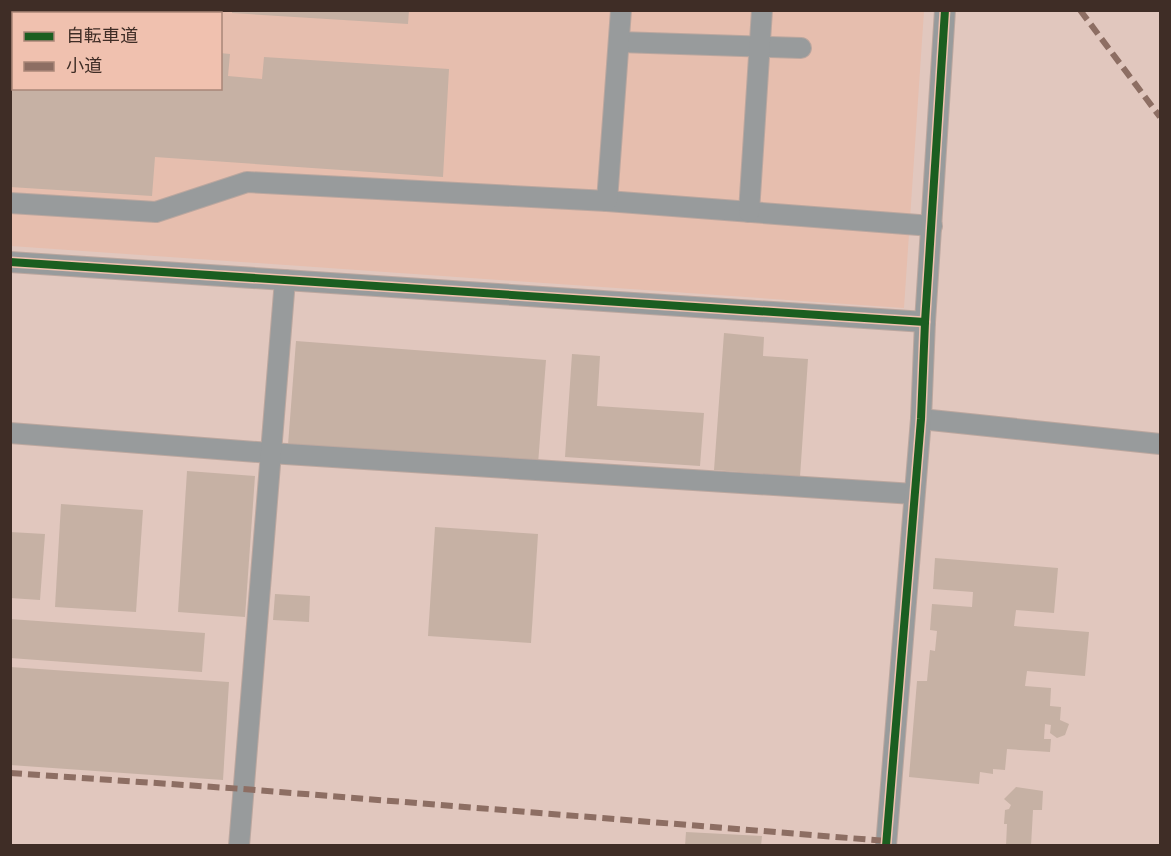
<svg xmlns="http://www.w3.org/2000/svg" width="1171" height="856" viewBox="0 0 1171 856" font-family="'DejaVu Sans','Noto Sans JP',sans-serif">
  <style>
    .built { fill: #e6beae; fill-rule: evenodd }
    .building { fill: #c6b1a4 }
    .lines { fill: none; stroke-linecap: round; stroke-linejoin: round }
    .minor-casing { stroke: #bba79f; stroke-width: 22 }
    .minor { stroke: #989b9c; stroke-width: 20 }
    .quiet { stroke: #8d6e63; stroke-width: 6; stroke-dasharray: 12 6; stroke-linecap: butt }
    .cycleway-casing { stroke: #f0c1af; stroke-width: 11 }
    .cycleway { stroke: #1b5e20; stroke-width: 8 }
  </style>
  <rect width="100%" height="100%" fill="#e1c7be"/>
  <path class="built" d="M10,11H924L904,308L11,246ZM14,14H220V88H14Z"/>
  <g class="building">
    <path d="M232,10H409L408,24L232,13Z"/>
    <path d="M10,27H14V88H220V53L230,54L228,76L262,79L264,57L449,69L443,177L155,157L152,196L10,187Z"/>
    <path d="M724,333L764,337L763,356L808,359L800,477L714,470Z"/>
    <path d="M296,341L546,360L538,464L288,445Z"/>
    <path d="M572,354L600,356L597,406L704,413L700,466L565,457Z"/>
    <path d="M187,471L255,476L245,617L178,612Z"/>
    <path d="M61,504L143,510L136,612L55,607Z"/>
    <path d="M435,527L538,534L531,643L428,636Z"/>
    <path d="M10,532L45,534L40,600L10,598Z"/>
    <path d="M935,558L1058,568L1054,613L1016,610L1014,626L1089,632L1085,676L1027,671L1025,686L1051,688L1050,706L1061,707L1060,720L1069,724L1065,735L1057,738L1050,733L1051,725L1045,724L1044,739H1051L1050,752L1007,749L1005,770L993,769V774L980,772L979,784L909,777L917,681H927L930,650L935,651L937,631L930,630L932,604L972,607L973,592L933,589Z"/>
    <path d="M275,594L310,596L309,622L273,620Z"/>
    <path d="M10,619L205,633L202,672L10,658Z"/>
    <path d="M10,667L229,682L223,780L10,765Z"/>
    <path d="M1016,787L1043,791L1042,810H1033L1031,846H1006L1007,824H1004L1005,810L1009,809L1011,805L1004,799Z"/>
    <path d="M686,832L762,836L761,846H685Z"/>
  </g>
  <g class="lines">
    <defs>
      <g id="minor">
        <path d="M619,42L801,48"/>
        <path d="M607,201L932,226"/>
        <path d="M10,203L156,212L247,182L607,201L621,10"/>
        <path d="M749,212L762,10"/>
        <path d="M10,262L925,322"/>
        <path d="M921,419L1160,444"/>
        <path d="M10,433L270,453L914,494"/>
        <path d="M239,846L285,280"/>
        <path d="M886,846L921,419L925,322L945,10"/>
      </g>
    </defs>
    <use href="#minor" class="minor-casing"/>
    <use href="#minor" class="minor"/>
    <g class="quiet">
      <path d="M1080,10L1160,117"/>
      <path d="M10,773L243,789L886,841"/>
    </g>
    <defs>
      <g id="cycleway">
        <path d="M10,262L925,322"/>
        <path d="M886,846L921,419L925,322L945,10"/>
      </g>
    </defs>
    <use href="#cycleway" class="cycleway-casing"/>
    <use href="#cycleway" class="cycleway"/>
  </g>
  <rect width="1171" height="856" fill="none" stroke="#3f2d26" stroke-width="24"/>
  <rect x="12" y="12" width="210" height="78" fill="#f0c1af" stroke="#a98678" stroke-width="1.5"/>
  <rect x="24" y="32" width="30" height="9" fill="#1b5e20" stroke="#a98678" stroke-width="1.5"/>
  <text x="66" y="42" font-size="18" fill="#3f2d26">自転車道</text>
  <rect x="24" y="62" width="30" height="9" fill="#8d6e63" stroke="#a98678" stroke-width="1.5"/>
  <text x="66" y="72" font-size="18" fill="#3f2d26">小道</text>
</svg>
